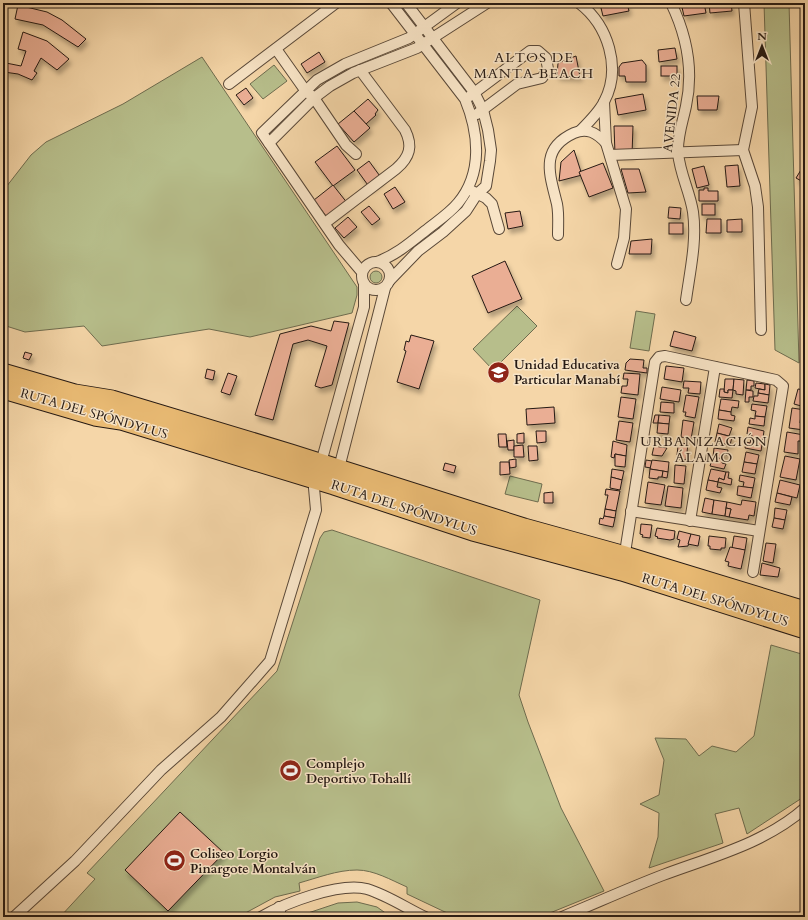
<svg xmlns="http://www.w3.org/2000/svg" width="808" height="920" viewBox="0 0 808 920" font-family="Cardo,serif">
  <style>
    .green { fill: #b7be8b; stroke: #6e6c4f }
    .building { fill: #eaae94; stroke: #251913; filter: url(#shadow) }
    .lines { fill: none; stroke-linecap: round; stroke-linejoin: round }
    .street-casing { stroke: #594838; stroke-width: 12 }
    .highway-casing { stroke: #251913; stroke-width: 21 }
    .street { stroke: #f8e4c6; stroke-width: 10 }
    .highway { stroke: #eabb74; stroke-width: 19 }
    .labels { text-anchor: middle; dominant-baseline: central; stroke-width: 3; stroke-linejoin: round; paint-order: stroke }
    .street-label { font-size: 13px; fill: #251913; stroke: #f8e4c6 }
    .poi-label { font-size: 13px; font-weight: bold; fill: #251913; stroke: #f8e4c6; text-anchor: start }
    .neighbourhood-label { font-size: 14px; letter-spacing: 1px; fill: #251913; stroke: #f8e4c6 }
  </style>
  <defs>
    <filter id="shadow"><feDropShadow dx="2.5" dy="4.5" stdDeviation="2" flood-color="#0004"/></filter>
  </defs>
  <rect width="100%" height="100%" fill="#f5d6a8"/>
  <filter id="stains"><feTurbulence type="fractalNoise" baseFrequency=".005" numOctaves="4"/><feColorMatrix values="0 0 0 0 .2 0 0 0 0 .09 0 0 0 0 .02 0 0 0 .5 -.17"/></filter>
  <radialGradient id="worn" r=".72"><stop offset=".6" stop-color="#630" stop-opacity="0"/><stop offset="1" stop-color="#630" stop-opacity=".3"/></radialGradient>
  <g class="green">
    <path d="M764,3H789L799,363L775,350Z"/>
    <path d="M202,57L357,287V295L352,313L250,337L209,329L102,346L84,326L25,332L3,325V191L31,155L46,142L123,104Z"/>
    <path d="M274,65L287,81L263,99L250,84Z"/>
    <circle cx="376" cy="277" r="6"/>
    <path d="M517,306L537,326L493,370L473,349Z"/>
    <path d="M636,311L655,314L649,351L630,348Z"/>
    <path d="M510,476L542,484L538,502L505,494Z"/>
    <path d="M332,530L540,600L519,695L528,722L561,808L604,891L540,917H459L445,912L407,894V887C391,880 374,870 357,870C337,870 317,878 299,883L300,891L275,897L238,917H60L95,879L87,873L277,671L320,538L324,532Z"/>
    <path d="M771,645L805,655V796L747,834L739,808L715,814L723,843L649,868L658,837L659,813L640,804L659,795L664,760L655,738L686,739L699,756L712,746L736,752L754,736Z"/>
    <path d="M357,902L377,907L391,917H296L338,903Z"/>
  </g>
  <g class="building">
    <path d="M606,3H627L629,11L603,16L600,4Z"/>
    <path d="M681,3H704L706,13L684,16Z"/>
    <path d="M709,3H731L732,11L710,13Z"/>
    <path d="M18,5L47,12L62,20L86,39L78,47L43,25L15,19Z"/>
    <path d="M23,32L47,41L69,59L57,70L41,58L34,71L37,73L32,80L18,74L4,72L6,63L21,66L26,51L18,49Z"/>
    <path d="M675,48L677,59L659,62L658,50Z"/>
    <path d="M319,52L325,62L307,73L301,64Z"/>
    <path d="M576,56L580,77L557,76L558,63Z"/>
    <path d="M642,60L646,65V82H626L625,76H619V67L622,63Z"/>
    <rect x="661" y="66" width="16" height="10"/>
    <path d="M246,88L253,98L244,105L236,95Z"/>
    <path d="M643,94L646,110L618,115L615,99Z"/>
    <path d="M697,96H719L717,110H698Z"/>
    <path d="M368,99L378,110L375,114L376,115L366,124L354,111Z"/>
    <path d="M354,111L370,128L354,142L338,124Z"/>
    <path d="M614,126H633L632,155L615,154Z"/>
    <path d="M337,146L355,170L333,186L315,162Z"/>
    <path d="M574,150L582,175L559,181L561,162Z"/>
    <path d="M369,161L382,179L370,188L357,170Z"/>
    <path d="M603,163L613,188L589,197L579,172Z"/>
    <path d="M738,165L740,186L727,187L725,166Z"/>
    <path d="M804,165H805V183L796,178Z"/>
    <path d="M704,166L709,185L697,188L692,169Z"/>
    <path d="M621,169H639L646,192L628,193Z"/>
    <path d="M333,185L348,204L329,220L314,200Z"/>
    <path d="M395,187L405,202L393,209L384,194Z"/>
    <path d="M704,188H708V191H718V201H699V190H704Z"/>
    <path d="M805,198V212L801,210Z"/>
    <rect x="702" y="204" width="13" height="11"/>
    <path d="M369,206L380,219L372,225L361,212Z"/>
    <path d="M669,207L681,208L680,219L668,218Z"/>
    <path d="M520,211L523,226L508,229L505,213Z"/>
    <path d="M348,217L357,227L344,238L335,228Z"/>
    <path d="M707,219H721V233H706Z"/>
    <path d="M742,219V232H727V220Z"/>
    <rect x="669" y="223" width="14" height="11"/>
    <path d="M652,239L651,254H629L631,241Z"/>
    <path d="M505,261L522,299L488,313L472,276Z"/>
    <path d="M334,321L349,323L332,385L321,388L315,386L327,346L308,340L293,344L273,420L255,415L280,334L311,326L331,331Z"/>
    <path d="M674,331L696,337L692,351L670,346Z"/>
    <path d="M411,335L434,341L419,389L397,382L406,351L404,350L406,341L409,342Z"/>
    <path d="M25,352L32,354L29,360L23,358Z"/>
    <path d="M630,359L644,360L643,368H647V373L625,370L626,363Z"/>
    <path d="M666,366L684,368L682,382L664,379Z"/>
    <path d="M207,369L215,371L213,380L205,378Z"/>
    <path d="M228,373L237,376L230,395L221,392Z"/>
    <path d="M624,373L640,374L638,395L621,393L622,386H627L628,379H623Z"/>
    <path d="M725,379H734L733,390H728V393L724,392Z"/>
    <path d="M734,379L744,380L743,395L736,394V391L733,390Z"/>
    <path d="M747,380L754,381V386H751V390H746Z"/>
    <path d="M684,381L701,382L700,394L688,393L689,388H683Z"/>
    <path d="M756,383L765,384V390L755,388Z"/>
    <path d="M765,384L770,385L769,395L758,393L759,389L765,390Z"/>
    <path d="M662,387L681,390L679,402L660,399Z"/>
    <path d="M720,389H724V392L728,393V390H733L732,398L719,397Z"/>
    <path d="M798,389L805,390V407L794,404Z"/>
    <path d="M746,390L753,391V397H749V402H745Z"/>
    <path d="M758,393L769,395L768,403L753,401L754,396H758Z"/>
    <path d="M686,395L699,397L695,418L685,416L686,412H683Z"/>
    <path d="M621,397L636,399L633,419L618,417Z"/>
    <path d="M721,399L739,401L738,408L732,407L731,412L719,410Z"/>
    <path d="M661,402L674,403V413L660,412Z"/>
    <path d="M752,404L767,406L765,417L755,416L756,411L751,410Z"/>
    <path d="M554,407L555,423L527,425L526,409Z"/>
    <path d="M792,408L805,410V416L801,415L800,423H805L804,430L789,428Z"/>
    <path d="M719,410L731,412V415L735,416L734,421L718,419Z"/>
    <path d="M655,415H659L658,423H653Z"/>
    <path d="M659,415L670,416L669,424L658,423Z"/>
    <path d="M755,416L765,417L764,426L749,424L750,418L755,419Z"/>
    <path d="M683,420L694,422L691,439L681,437Z"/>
    <path d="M619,421L633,423L630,442L616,440Z"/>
    <path d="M658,423L669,424L668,434L657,433Z"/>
    <path d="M719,424L732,428L729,436L717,433Z"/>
    <path d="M748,427L764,431L761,451L745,448L746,442L750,443L752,435L747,434Z"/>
    <path d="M536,431H546V442L537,443Z"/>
    <path d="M787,432L804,435L803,441H798V454L784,452Z"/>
    <path d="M524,433V443H517V434Z"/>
    <path d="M717,433L732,437L730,445L715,442Z"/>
    <path d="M498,434H506L507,447H499Z"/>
    <path d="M514,440V450H508L507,441Z"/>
    <path d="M613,441L627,445L626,456L615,454L614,458L611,457Z"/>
    <path d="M681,443L688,444L686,460L679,459V455H677L678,446H680Z"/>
    <path d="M523,445L524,457H514V446Z"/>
    <path d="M528,446H537L538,460L529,461Z"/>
    <path d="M654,446L667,448L662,456L652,455Z"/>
    <path d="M714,448L728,450L727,455L724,454L723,459L713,457Z"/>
    <path d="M746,452L759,455L757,464L744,462Z"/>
    <path d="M615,454L626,456L625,467L615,466Z"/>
    <path d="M785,456L800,459L796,480L780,477Z"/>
    <path d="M713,457L723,459L722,463L726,464L724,469L710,466Z"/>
    <path d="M516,459V467L510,468L509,460Z"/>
    <path d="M646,460L652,461L651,468L645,467Z"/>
    <path d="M652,460L669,462L668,472L650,469Z"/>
    <path d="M500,462H509L510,474L500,475Z"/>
    <path d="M744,462L757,464L755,474L742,472Z"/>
    <path d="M445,463L456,466L454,473L443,470Z"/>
    <path d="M675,465L686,466L684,484L674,483Z"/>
    <path d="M612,469L624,471L622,480L611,477Z"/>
    <path d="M650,469L663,471L662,477H658V479L649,478Z"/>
    <path d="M711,469L726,472L724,480L719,478L718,482L708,480Z"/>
    <path d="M663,471L668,472L667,478L662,477Z"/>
    <path d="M726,472H729L728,478L732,479L731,485L718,482L719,478L724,480Z"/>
    <path d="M740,475L755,478L753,488L743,487L744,482L739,481Z"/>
    <path d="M611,477L622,480L620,490L610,488Z"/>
    <path d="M708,480L718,482L717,487L722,488L720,493L706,490Z"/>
    <path d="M780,480L800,485L797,498L777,493Z"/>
    <path d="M648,482L665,485L661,505L645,503Z"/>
    <path d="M668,486L683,488L681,508L665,506Z"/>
    <path d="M738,486L753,488L751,498L737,495Z"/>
    <path d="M606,489L620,491L616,511L605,509L608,495H605Z"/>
    <path d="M553,492V503H544V493Z"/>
    <path d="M777,493L792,497L790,505L775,502Z"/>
    <path d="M705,498L714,500L712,514L702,512Z"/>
    <path d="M714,500L727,502L725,516L712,514Z"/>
    <path d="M742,500L756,502L754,516L749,515L748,520L729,517L731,509L726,508L727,502L741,505Z"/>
    <path d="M726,508L731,509L729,517L725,516Z"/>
    <path d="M775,508L787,510L785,520L774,518Z"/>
    <path d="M605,509L616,511L615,518L604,516Z"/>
    <path d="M604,516L615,518L613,527L599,524L600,518L603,519Z"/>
    <path d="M774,518L785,520L783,529L772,527Z"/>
    <path d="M641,524L652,525L650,538L642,537L643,535L640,534Z"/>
    <path d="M657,528L675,531L674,539L670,540L657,538L658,537L655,536Z"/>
    <path d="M679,531L691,534L688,546L678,547L680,540L677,539Z"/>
    <path d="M691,534L700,536L698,546L688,544Z"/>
    <path d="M709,536L726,538L725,548H721V550L710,549V546H708Z"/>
    <path d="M734,536L747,538L745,550L732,548Z"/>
    <path d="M766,543L776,544L773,563L763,561Z"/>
    <path d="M730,547L745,550L741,569L728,566L729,562L725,561Z"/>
    <path d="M762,563L780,568L778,577L760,575Z"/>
    <path d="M180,812L224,853L168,911L125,870Z"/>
  </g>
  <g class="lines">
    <defs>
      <g id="street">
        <path d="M579,3C608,25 622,68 604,102C599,112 589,122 581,130"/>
        <path d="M671,3C687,36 694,69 686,106C683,121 677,137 678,153C680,174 690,192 693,212C697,241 690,271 686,300"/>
        <path d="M744,3L752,107L743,150L755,186L758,207L761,330"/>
        <path d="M276,49L305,90L314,98L346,145L356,154"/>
        <path d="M229,84L336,3"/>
        <path d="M470,96L530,51H538L546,58L548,69L542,78L517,84L477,114"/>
        <path d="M604,102L606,143L626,209L624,238L617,264"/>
        <path d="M269,143L314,98L330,86L353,73L417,48L487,3"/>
        <path d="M610,155L743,150"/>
        <path d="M472,191L486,198L492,204L499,229"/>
        <path d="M325,223L396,169C410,157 413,146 405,130L360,70"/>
        <path d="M558,235C558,224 559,214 557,204C550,175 539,149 574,133C587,127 597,133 606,143"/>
        <circle cx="376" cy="276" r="14"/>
        <path d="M377,262C396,255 410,243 425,231C436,222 449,214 458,203C483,173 479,133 465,99L391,3"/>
        <path d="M362,272L339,245L262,133L317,80L345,64L409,38L457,3"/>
        <path d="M390,280L418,251L443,232L466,211L477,194L486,186L490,161L491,150L488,130L483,110L474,92L406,3"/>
        <path d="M338,472L385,288"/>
        <path d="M631,511L759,531"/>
        <path d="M690,521L715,367"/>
        <path d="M624,559L655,362L659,357L665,356L776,380L783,386L753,572"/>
        <path d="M279,907L281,917"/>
        <path d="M14,917L75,861L161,770L221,717L270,661L316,510L314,488L364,307V285"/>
        <path d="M261,917C285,903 339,882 367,889C387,895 406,908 425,917"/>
        <path d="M562,917C596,903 629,888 663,875C711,857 766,843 805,808"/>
      </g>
      <g id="highway">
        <path d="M3,373L75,394L112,400L291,454L524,528L625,556L805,611"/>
        <path d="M3,389L95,416L121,420L334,485L473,531L622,571L805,629"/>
      </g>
    </defs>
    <use href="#street" class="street-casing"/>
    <use href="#highway" class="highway-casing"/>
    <use href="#street" class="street"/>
    <use href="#highway" class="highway"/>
  </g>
  <defs>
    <symbol id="school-disc" viewBox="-11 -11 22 22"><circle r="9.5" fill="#8f2418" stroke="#f8e4c6"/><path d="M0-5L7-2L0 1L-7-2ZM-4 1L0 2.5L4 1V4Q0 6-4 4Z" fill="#fff"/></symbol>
    <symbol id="stadium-disc" viewBox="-11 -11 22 22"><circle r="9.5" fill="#8f2418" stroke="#f8e4c6"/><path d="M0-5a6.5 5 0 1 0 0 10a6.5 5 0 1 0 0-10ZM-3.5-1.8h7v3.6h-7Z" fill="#fff"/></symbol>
  </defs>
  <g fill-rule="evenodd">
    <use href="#school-disc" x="486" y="360" width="25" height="25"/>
    <use href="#stadium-disc" x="278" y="758" width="25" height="25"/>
    <use href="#stadium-disc" x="162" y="848" width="25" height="25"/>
  </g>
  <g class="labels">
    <g class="street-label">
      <text transform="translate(672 113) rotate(-84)">AVENIDA 22</text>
      <text transform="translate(94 414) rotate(16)">RUTA DEL SPÓNDYLUS</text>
      <text transform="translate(404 508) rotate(18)">RUTA DEL SPÓNDYLUS</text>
      <text transform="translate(715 600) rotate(17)">RUTA DEL SPÓNDYLUS</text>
    </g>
    <g class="poi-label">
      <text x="514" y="365">Unidad Educativa<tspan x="514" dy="15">Particular Manabí</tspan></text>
      <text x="306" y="764">Complejo<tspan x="306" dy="15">Deportivo Tohallí</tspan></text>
      <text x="190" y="854">Coliseo Lorgio<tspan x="190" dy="15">Pinargote Montalván</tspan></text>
    </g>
    <g class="neighbourhood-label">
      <text x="534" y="57">ALTOS DE<tspan x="534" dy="16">MANTA BEACH</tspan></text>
      <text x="704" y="441">URBANIZACIÓN<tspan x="704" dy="16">ÁLAMO</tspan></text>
    </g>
  </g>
  <rect width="808" height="920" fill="none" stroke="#f5d6a8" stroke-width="16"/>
  <rect x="4" y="4" width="800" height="912" fill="none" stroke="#251913" stroke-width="2"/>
  <rect x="8" y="8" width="792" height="904" fill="none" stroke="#251913"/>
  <g transform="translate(762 46)" stroke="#f8e4c6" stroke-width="3" paint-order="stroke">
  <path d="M0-3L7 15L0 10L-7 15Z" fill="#251913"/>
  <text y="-6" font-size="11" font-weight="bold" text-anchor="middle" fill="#251913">N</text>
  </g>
  <rect width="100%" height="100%" filter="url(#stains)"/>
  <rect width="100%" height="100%" fill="url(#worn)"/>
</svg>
